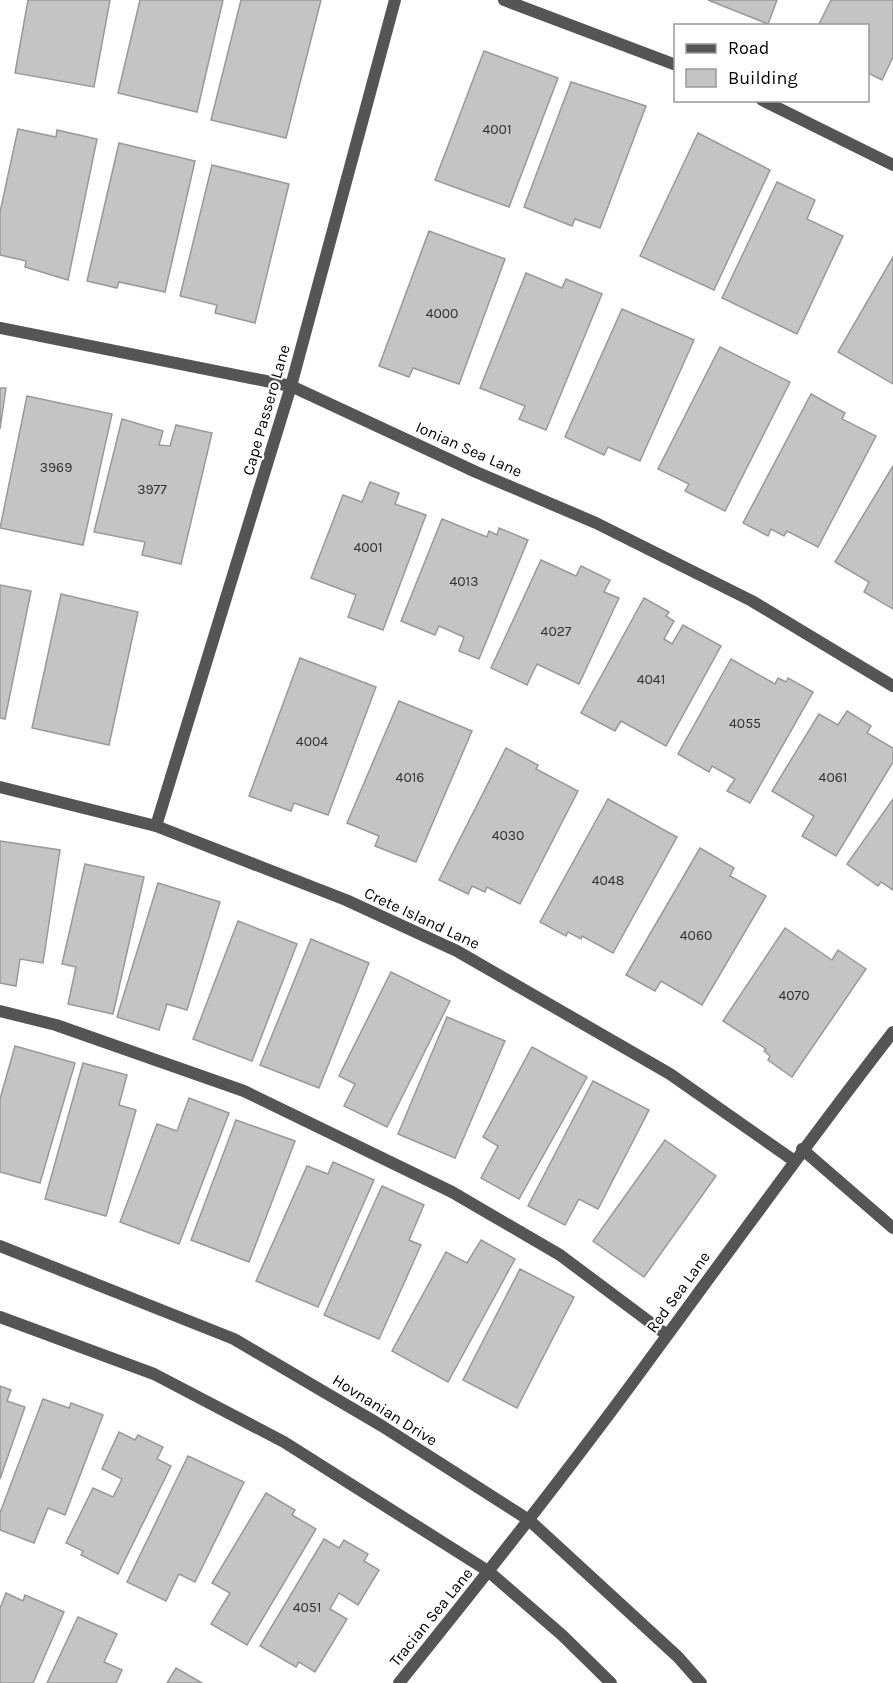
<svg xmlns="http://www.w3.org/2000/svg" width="893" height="1683" viewBox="0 0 893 1683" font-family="Karla,sans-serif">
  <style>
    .building { fill: #c4c4c4; stroke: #999; stroke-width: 1.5 }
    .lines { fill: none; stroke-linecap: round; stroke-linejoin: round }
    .lane { stroke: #555; stroke-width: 12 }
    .street { stroke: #555; stroke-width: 12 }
    .labels { text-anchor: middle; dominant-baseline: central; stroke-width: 4.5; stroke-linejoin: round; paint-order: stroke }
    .number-label { font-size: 14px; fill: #313131 }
    .street-label { font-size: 16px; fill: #000; stroke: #fff }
  </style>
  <rect width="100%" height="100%" fill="#fff"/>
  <g class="building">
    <path d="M28,0H110L94,87L15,73Z"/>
    <path d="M140,0H223L197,112L118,93Z"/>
    <path d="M241,0H321L286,138L211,120Z"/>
    <path d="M708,0H777L768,24Z"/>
    <path d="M831,0H893V57L882,80L868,73V26H818Z"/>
    <path d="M484,51L558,78L509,207L435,180Z"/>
    <path d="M571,82L646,106L600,228L575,219L572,226L524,207Z"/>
    <path d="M18,129L56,137L57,130L97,139L68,280L25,267L26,261L0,255V212Z"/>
    <path d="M698,133L770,170L714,290L640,256Z"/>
    <path d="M119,143L195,161L165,292L119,282L117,288L87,281Z"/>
    <path d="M212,165L289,184L255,323L215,313L217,305L180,296Z"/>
    <path d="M777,182L815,200L807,219L843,236L797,334L722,298Z"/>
    <path d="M429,231L505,259L459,384L413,368L409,377L379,366Z"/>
    <path d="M893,257V384L838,352Z"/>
    <path d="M526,273L562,288L566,279L602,294L546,430L519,419L525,406L480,388Z"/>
    <path d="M622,309L694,340L640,461L608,447L604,455L565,437Z"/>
    <path d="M720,347L790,382L725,511L685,491L689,484L658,469Z"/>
    <path d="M0,388H6L0,429Z"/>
    <path d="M811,394L845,413L842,419L876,436L818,547L787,531L784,536L771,529L768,536L743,523Z"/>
    <path d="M27,396L112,414L83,545L0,528Z"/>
    <path d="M122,419L163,431L159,445L170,446L176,425L212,433L181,564L142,555L145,542L94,532Z"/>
    <path d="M893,466V609L864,592L869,582L835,562Z"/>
    <path d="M370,482L399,493L395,504L426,515L383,630L348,617L356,595L311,578L343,495L362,502Z"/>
    <path d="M442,519L487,537L489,531L497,535L499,528L528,540L479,659L459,651L464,637L439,626L435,635L401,621Z"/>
    <path d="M541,560L576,576L581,566L610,580L604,592L619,598L579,684L537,664L527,685L491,668Z"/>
    <path d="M0,585L31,591L5,719L0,718Z"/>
    <path d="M61,594L138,612L109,745L32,728Z"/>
    <path d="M644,598L669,612L666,616L674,621L664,639L672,644L683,625L721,646L666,746L621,721L615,731L581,713Z"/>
    <path d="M300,658L376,687L328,815L294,803L291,811L249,796Z"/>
    <path d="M731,659L775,684L778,678L786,682L788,678L813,692L750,803L727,791L735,779L712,766L709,772L678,754Z"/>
    <path d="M399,701L472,731L416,862L375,846L379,836L347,823Z"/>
    <path d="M847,711L871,726L867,733L893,748V762L836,856L802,836L814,816L772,791L819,714L838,725Z"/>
    <path d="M506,748L538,765L536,769L578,791L520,904L487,887L485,892L472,886L468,894L439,880Z"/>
    <path d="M608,799L677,837L613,953L582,936L581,939L568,932L566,936L540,922Z"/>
    <path d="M893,799V890L881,882L878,886L847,864Z"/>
    <path d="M0,841L60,850L43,963L20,959L16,986L0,983Z"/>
    <path d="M700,848L734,868L730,876L766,896L702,1005L661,981L655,991L626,975Z"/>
    <path d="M85,864L144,877L113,1014L68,1004L76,967L62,964Z"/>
    <path d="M158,883L220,902L187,1010L167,1004L159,1030L117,1017Z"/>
    <path d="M238,921L297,944L252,1061L193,1039Z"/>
    <path d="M785,928L832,960L838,950L866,969L792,1077L768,1060L770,1056L764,1051L766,1049L723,1021Z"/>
    <path d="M311,939L369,963L319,1088L260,1065Z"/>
    <path d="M391,972L450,1001L387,1127L344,1106L355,1084L339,1076Z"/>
    <path d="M447,1017L505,1041L455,1158L398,1134Z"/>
    <path d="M15,1046L75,1063L40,1183L0,1172V1099Z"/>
    <path d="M532,1047L587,1077L519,1199L481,1178L498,1146L483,1137Z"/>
    <path d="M83,1063L127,1075L119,1105L136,1110L106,1216L45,1199Z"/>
    <path d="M593,1081L649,1110L598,1209L579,1199L565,1225L528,1206Z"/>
    <path d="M189,1098L229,1113L179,1244L120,1222L157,1124L177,1131Z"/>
    <path d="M236,1120L295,1141L249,1262L191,1240Z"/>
    <path d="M665,1140L716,1176L644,1277L593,1241Z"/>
    <path d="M333,1162L374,1180L318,1307L256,1281L307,1166L328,1174Z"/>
    <path d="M382,1186L424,1205L409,1240L421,1245L379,1339L324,1315Z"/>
    <path d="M481,1240L515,1259L448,1382L392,1351L446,1252L467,1263Z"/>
    <path d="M520,1269L574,1297L517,1408L463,1380Z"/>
    <path d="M0,1386L11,1390L7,1401L25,1407L0,1479Z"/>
    <path d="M43,1399L69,1408L71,1403L103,1415L65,1515L48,1508L34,1543L0,1530V1513Z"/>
    <path d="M119,1432L135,1440L138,1435L163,1447L157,1459L171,1466L118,1574L81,1555L83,1551L66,1543L93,1488L113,1497L122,1479L102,1469Z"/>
    <path d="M188,1456L244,1482L195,1582L179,1574L166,1601L127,1582Z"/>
    <path d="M266,1493L295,1510L292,1515L316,1529L247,1645L211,1624L230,1593L212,1583Z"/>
    <path d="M324,1539L339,1548L344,1540L368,1554L364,1561L379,1570L358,1605L339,1593L330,1609L347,1619L315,1672L299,1662L296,1667L260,1646Z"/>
    <path d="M6,1593L23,1601L25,1595L64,1612L33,1683H0V1608Z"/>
    <path d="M78,1617L117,1634L104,1662L122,1670L116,1683H47Z"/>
    <path d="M176,1668L202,1683H167Z"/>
  </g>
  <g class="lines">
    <g class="lane">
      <path d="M0,1011L56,1025L244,1091L452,1192L560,1255L667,1335"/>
      <path d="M802,1149L893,1228"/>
    </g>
    <g class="street">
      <path d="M504,0L676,65"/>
      <path d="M762,100L893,165"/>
      <path d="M0,328L291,386L476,472L596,523L752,601L893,686"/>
      <path d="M0,787L156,826L346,900L457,951L670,1074L793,1160"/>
      <path d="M156,826L291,386L395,0"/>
      <path d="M0,1246L234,1339L382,1426L529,1520L678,1657L701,1683"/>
      <path d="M0,1317L154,1374L284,1442L488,1571L562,1635L611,1683"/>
      <path d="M399,1683C479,1584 558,1484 633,1382C719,1265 804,1147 893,1032"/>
    </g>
  </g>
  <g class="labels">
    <g class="number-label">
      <text x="497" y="129">4001</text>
      <text x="442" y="313">4000</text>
      <text x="56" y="467">3969</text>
      <text x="152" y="489">3977</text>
      <text x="368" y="547">4001</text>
      <text x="464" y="581">4013</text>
      <text x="556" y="631">4027</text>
      <text x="651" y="679">4041</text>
      <text x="745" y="723">4055</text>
      <text x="312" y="741">4004</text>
      <text x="410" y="777">4016</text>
      <text x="833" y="777">4061</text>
      <text x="508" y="835">4030</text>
      <text x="608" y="880">4048</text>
      <text x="696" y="935">4060</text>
      <text x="794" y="995">4070</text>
      <text x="307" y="1607">4051</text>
    </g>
    <g class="street-label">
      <text transform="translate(266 410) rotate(-74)">Cape Passero Lane</text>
      <text transform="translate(469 449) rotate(24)">Ionian Sea Lane</text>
      <text transform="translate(422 918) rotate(25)">Crete Island Lane</text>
      <text transform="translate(678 1292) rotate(-54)">Red Sea Lane</text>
      <text transform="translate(385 1410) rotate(32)">Hovnanian Drive</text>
      <text transform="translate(431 1617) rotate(-51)">Tracian Sea Lane</text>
    </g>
  </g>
  <rect x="674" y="24" width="195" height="78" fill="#ffffff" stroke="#999999" stroke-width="1.5"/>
  <rect x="686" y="44" width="30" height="9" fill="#555555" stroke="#999999" stroke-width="1.5"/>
  <text x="728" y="54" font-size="18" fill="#000000">Road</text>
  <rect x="686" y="69" width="30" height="18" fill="#c4c4c4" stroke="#999999" stroke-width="1.5"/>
  <text x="728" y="84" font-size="18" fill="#000000">Building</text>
</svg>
